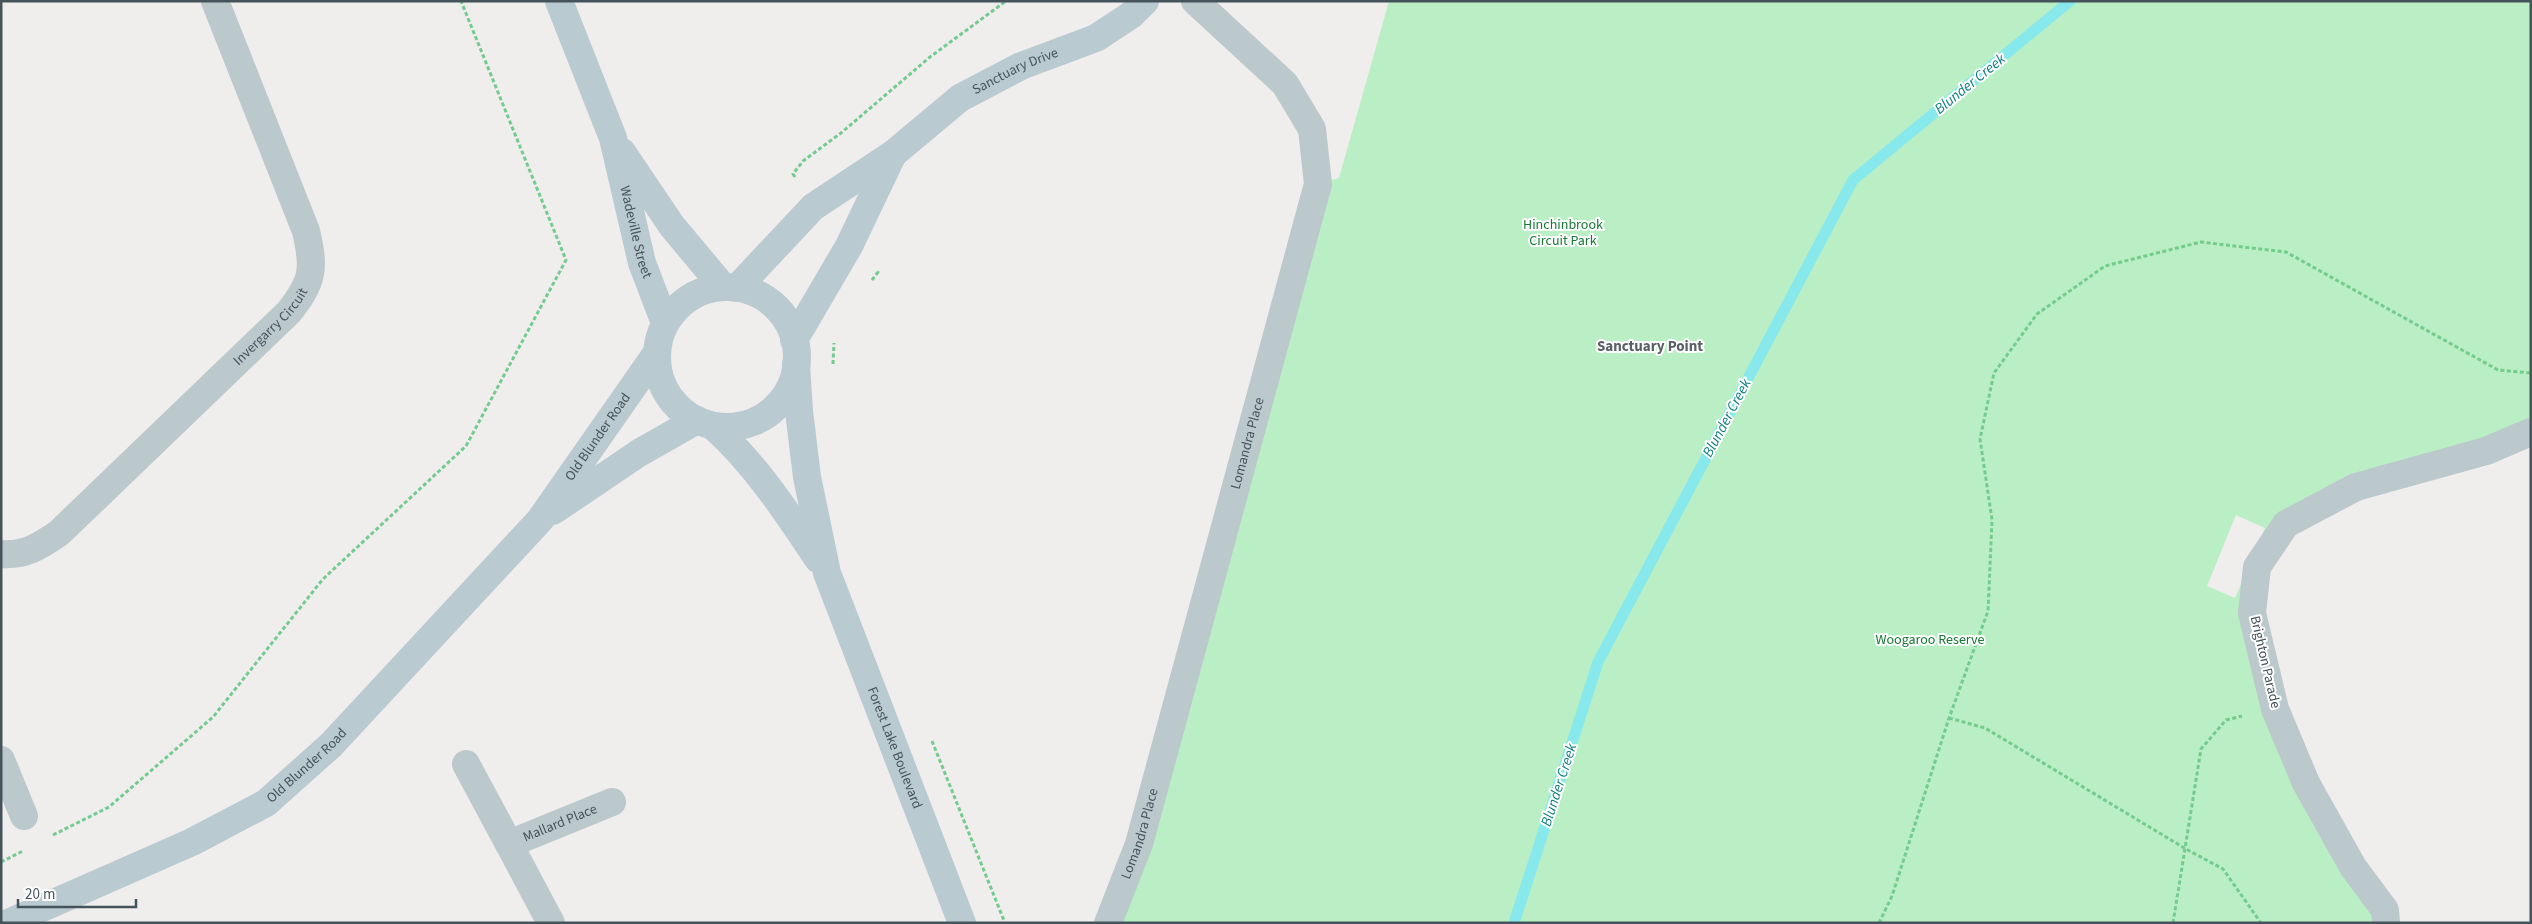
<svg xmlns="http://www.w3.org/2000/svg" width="2532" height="924" viewBox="0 0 2532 924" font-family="'Source Sans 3',sans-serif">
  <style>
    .green { fill: #baeec4; fill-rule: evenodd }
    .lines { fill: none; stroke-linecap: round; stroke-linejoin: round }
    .stream { stroke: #87e9eb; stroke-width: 11 }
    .path { stroke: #72cc8e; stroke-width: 3; stroke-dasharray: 4 2.5; stroke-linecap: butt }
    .street { stroke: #bbc8cc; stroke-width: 28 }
    .secondary { stroke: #bacad1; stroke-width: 28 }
    .labels { text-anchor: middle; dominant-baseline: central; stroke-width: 4; stroke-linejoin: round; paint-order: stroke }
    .street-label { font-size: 14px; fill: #45545a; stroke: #fff }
    .park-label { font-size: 14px; fill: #177a35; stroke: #fff }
    .water-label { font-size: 15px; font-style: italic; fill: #0d7e81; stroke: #fff }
    .neighbourhood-label { font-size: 15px; font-weight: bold; fill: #595f62; stroke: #fff }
  </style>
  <rect width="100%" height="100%" fill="#f0eded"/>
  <path class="green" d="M1389,1H2531V432L2286,524L2257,567L2275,709L2386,923H1108L1318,184L1339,178ZM2236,515L2265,528L2235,598L2207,586Z"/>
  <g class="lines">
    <path class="stream" d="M1514,923L1598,662L1853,180L2070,1"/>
    <g class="path">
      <path d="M795,177L793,174L803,161L841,133L930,57L1006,1"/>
      <path d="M872,280L878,272L876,270"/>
      <path d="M833,364L834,343"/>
      <path d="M1949,718L1985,728L2186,849L2223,869L2261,923"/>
      <path d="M932,741L1005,923"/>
      <path d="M53,835L109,807L213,717L323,579L466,446L566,260L461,1"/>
      <path d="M1,862L23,851"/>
      <path d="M1879,923L1892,896L1949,718L1988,611L1992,520L1980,439L1994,373L2037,314L2105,266L2201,242L2286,252L2498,370L2531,373"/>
      <path d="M2173,923L2201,749L2226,720L2242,716"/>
    </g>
    <g class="street">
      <path id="s1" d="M1,554C25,556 40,546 59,533L289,312C313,281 315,270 306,231L215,1"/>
      <path d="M1,760L24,816"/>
      <path id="s2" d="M466,764L509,844L612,802"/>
      <path d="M509,844L551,923"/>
      <path id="s3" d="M1108,923L1139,844L1318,184L1312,129L1285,84L1195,1"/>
      <path d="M2386,923L2385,910L2353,867L2306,783L2275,709L2252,613L2257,567L2286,524L2356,487L2486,451L2531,432"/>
    </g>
    <g class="secondary">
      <path id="s4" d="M559,1L613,138L642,263L665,323"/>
      <path d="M622,152L672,226L723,287"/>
      <circle cx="727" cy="357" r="70"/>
      <path id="s5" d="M737,288L813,207L893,154L960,98L1021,66L1096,38L1131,15L1145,1"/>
      <path d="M794,340L849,246L893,154"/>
      <path id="s6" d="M796,364L799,411L807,477L827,573L962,923"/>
      <path d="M713,426C756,465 786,511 818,559"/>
      <path d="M553,511L639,453L697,420"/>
      <path id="s7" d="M8,923L192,842L266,803L331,745L540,520L656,354"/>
    </g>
  </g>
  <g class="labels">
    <g class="street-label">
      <text stroke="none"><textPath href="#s5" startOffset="356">Sanctuary Drive</textPath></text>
      <text stroke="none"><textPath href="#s4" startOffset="244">Wadeville Street</textPath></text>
      <text stroke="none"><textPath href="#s1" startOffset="359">Invergarry Circuit</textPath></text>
      <text stroke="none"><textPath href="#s7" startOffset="780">Old Blunder Road</textPath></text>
      <text stroke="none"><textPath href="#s3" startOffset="500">Lomandra Place</textPath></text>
      <text transform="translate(2265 662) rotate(77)">Brighton Parade</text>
      <text stroke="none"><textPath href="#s6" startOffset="399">Forest Lake Boulevard</textPath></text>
      <text stroke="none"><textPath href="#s7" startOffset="340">Old Blunder Road</textPath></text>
      <text stroke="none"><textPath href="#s2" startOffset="146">Mallard Place</textPath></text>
      <text stroke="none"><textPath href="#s3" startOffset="95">Lomandra Place</textPath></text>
    </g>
    <g class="park-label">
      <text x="1563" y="225">Hinchinbrook<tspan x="1563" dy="16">Circuit Park</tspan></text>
      <text x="1930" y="640">Woogaroo Reserve</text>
    </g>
    <g class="water-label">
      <text transform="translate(1970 84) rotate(-39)">Blunder Creek</text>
      <text transform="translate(1727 418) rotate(-62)">Blunder Creek</text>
      <text transform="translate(1559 785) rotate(-72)">Blunder Creek</text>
    </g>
    <g class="neighbourhood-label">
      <text x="1650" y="346">Sanctuary Point</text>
    </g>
  </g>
  <rect width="2532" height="924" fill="none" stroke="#45545a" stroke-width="5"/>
  <path d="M18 899v8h118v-8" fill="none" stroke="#45545a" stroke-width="2.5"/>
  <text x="25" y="899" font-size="15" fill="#45545a" stroke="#ffffff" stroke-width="4" paint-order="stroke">20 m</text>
</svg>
